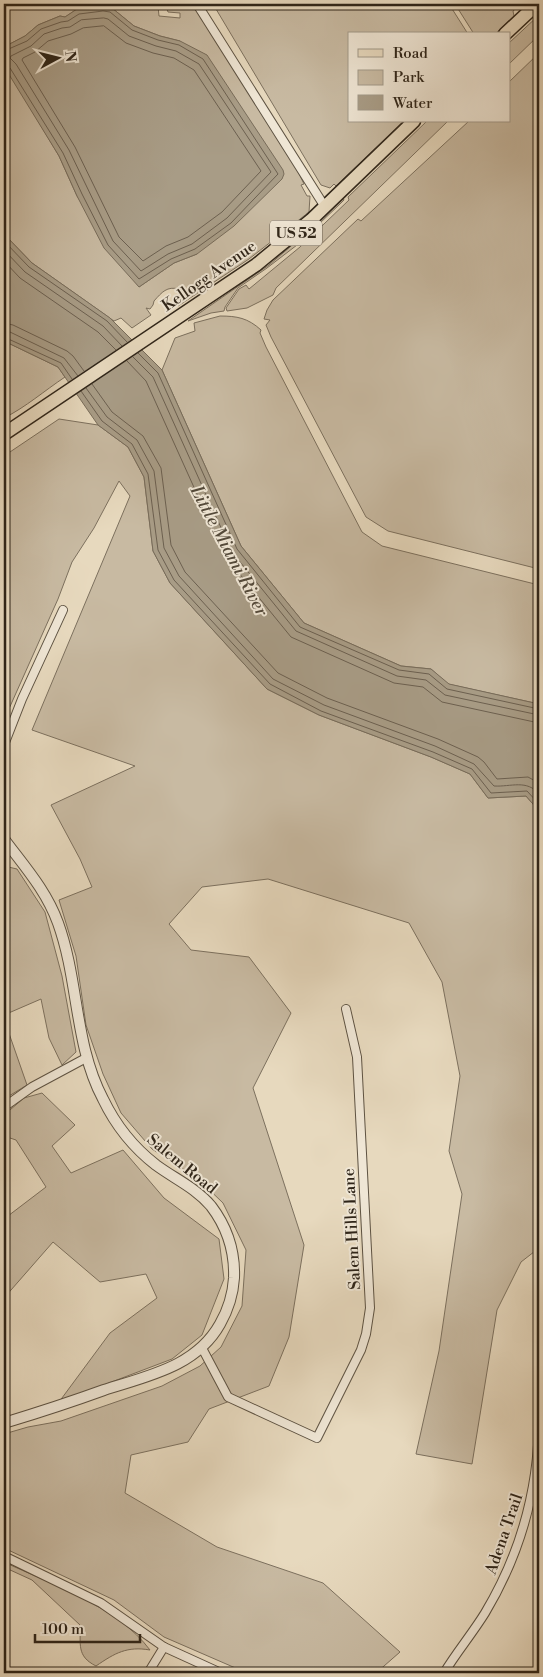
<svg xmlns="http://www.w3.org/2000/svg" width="543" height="1677" viewBox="0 0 543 1677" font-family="'Libre Bodoni',serif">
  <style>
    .green { fill: #c8baa2; stroke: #7c705e }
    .water { fill: #a89c86; stroke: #786c5a }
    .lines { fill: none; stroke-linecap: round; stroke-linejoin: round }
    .shore { stroke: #6c6050; stroke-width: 1 }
    .minor-casing { stroke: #5d5242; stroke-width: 10 }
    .tertiary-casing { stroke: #5d5242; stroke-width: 12 }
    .primary-casing { stroke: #2f2519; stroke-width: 15 }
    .minor { stroke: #efe6d5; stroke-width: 8 }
    .tertiary { stroke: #efe6d5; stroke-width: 10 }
    .primary { stroke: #e7d9be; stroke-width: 12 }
    .labels { text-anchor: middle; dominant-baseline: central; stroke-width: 4; stroke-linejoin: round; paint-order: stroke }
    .shield { fill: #efe6d5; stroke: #695f51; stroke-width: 1 }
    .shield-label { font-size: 15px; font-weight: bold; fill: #2f2519 }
    .street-label { font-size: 16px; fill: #2f2519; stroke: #efe6d5 }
    .water-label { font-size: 18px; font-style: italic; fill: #53493a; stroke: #efe6d5 }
  </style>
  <rect width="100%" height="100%" fill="#e7d9be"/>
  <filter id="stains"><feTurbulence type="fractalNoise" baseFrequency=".004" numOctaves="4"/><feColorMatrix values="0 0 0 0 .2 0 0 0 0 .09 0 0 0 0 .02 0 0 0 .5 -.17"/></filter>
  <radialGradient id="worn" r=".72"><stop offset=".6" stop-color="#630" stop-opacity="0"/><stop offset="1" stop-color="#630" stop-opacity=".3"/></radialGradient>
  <g class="green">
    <path d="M4,4H150L151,7L158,6L159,16L180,18V13L168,12L165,4H194L289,153L304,184L301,185L307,196H310L309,212L249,259L178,306L183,298L179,289C167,286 162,292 154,301L153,305L150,309L146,308L151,315L132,328L121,318L114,321L32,263L4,234V64L59,156L77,196L139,287L174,263L197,254L180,41L160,36L134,26L112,8L77,9L65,17L60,16L38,25L25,36L4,47Z"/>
    <path d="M213,4H449L468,34H349V121H404L336,186L334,184L330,188L321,185Z"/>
    <path d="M455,4H521L513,11L514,16L495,34H474Z"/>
    <path d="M539,15V35L509,64V43Z"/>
    <path d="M539,53V569L388,531L366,517L271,337L266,325L270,320L264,319L267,310L273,300L358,219L361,221L469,121H509V82Z"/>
    <path d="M427,121H448L276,288L273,295L247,308L227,311L226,308L239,289L246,285L249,289L300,247L349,200L348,197Z"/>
    <path d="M343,198L344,200L341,203L297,245L267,268L238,288L225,307L224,311L211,313L188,321L269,265L312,228Z"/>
    <path d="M220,316C237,316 248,318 261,330L260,333L266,347L362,532L382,546L539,585V704L448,684L431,669L401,666L304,623L241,546L162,370L175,338L195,331L194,323Z"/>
    <path d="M4,341L58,367L65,377C44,391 26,407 4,418V379L9,367L4,365Z"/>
    <path d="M59,419L98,425L128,447L144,477L153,551L170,583L267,689L319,715L431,757L470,774L488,798L526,796L539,811V1248L521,1262L497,1310L472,1464L416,1454L439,1351L462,1194L449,1151L460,1076L442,982L409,923L268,879L202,887L169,924L191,950L249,957L291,1013L253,1088L304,1245L289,1337L269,1386L209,1409L188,1442L131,1455L125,1493L217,1547L323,1583L400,1652L376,1673H247L164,1637L114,1600L4,1548V1434L28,1427L61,1421L162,1386L200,1366L221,1347L242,1306L246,1250L223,1203L197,1178L152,1149L121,1113L103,1074L86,1025L76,956L59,900L92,887L80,859L51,805L135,766L32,730L130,496L119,481L94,528L72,562L58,599L8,711L4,712V456Z"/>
    <path d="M4,866L17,869L45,912L62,976L76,1052L62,1065L49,1038L41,999L4,1015Z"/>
    <path d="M4,1019L27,1085L4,1099Z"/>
    <path d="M42,1093L75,1125L52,1146L71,1173L123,1150L164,1198L219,1239L224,1279L202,1335L172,1359L59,1402L110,1333L157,1298L146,1274L100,1282L53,1242L4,1298V1219L46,1187L16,1140L4,1136V1115L24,1098Z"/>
    <path d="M4,1562C51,1584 118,1607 150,1650C127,1646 115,1653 96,1666C76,1656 81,1644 80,1625L32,1580L8,1569L4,1570Z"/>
  </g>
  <g class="water">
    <path d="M102,6L112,8L134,26L160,36L180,41L207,55L283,170L284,174L282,179L234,226L197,254L174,263L139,287L104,248L77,196L59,156L5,68L4,47L25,36L38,25L60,16L65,17L77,9L97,8Z"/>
    <path d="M4,234L32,263L110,318L162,370L241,546L304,623L401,666L431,669L449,684L539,704V811L526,796L488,798L470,774L431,757L319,715L267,689L170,583L153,551L144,477L128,447L98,425L58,367L4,341Z"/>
  </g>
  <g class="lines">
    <g class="shore">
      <path d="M104,18L108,19L129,36L156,46L176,51L199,64L271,172L227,218L192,244L168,254L141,271L113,241L69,150L16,64L10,58L11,56L31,46L44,34L62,28L70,27L81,20Z"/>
      <path d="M104,26L126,43L153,53L174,58L194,70L261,171L222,212L188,237L166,246L143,261L119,237L75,147L22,60L23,58L35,52L48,41L71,34L83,28Z"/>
      <path d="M4,51L27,41L41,29L61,22L68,21L79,14L103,11L110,12L132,30L158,40L179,45L203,59L278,174L231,223L195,249L171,259L139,279L108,245L82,194L63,153L10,68L4,65"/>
      <path d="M4,241L29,267L107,321L127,342"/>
      <path d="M4,250L25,272L103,326L122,346"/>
      <path d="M4,261L20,278L98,332L116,350"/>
      <path d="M4,323L13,325L67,351L73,356L84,371"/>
      <path d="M4,331L10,332L64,358L78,376"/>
      <path d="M4,337L61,363L72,379"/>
      <path d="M138,353L158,373L237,549L300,627L399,670L429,674L447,689L539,709"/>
      <path d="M133,357L153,377L232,552L296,631L397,676L426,680L445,695L539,715"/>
      <path d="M127,361L146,381L225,556L291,637L394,683L423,687L442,702L539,723"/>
      <path d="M92,384L112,412L143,436L161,468L171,545L185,572L278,673L327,698L438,739L478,757L484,762L497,779L528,777L539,783"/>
      <path d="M86,388L107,417L137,440L154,471L164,548L179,576L273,679L324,705L435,746L474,764L494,786C511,787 527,779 539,794"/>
      <path d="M81,391L102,421L132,444L148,474L158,550L174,580L270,684L321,711L433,752L472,769L491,793L527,791L539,804"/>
    </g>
    <defs>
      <g id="minor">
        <path d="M197,4L325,207"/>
        <path d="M4,745L22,699L63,610"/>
        <path d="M4,1107L32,1087L86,1058"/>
        <path d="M202,1348L228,1397L317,1438L361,1350L366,1334L370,1308L357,1057L346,1009"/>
        <path d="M4,1556L101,1603L164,1647L221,1673"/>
        <path d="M4,1671L8,1673"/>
        <path d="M148,1673L164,1647"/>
        <path d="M444,1673C456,1653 472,1634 485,1613C521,1553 539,1487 539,1417"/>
      </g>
      <path id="tertiary" d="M4,839C24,866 46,890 58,923C79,981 74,1044 103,1099C115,1124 134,1148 156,1165C175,1179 196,1188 211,1206C227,1227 235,1252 234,1278C233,1294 228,1310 220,1324C196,1367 147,1376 104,1390C71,1402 37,1413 4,1423"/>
      <g id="primary">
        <path d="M505,34L537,4"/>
        <path d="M4,434L256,265L311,220L414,121"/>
      </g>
    </defs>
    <use href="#minor" class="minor-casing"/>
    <use href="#tertiary" class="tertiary-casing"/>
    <use href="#primary" class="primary-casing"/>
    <use href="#minor" class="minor"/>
    <use href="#tertiary" class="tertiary"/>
    <use href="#primary" class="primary"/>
  </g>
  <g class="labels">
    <rect class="shield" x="270" y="220.5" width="52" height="25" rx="4"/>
    <g class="shield-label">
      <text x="296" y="233">US 52</text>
    </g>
    <g class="street-label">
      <text transform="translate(209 276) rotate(-35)">Kellogg Avenue</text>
      <text transform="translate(182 1164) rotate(39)">Salem Road</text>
      <text transform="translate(352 1229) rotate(-93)">Salem Hills Lane</text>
      <text transform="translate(504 1534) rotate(-71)">Adena Trail</text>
    </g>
    <g class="water-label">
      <text transform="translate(229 551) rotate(62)">Little Miami River</text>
    </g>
  </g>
  <rect width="543" height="1677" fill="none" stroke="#e7d9be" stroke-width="20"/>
  <rect x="5" y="5" width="533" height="1667" fill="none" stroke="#2f2519" stroke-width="2.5"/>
  <rect x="10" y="10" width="523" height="1657" fill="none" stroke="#2f2519"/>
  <rect x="348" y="32" width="162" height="90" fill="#efe6d5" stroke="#a2998a"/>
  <rect x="358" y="49" width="25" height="8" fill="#e7d9be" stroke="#a2998a"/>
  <text x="393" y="58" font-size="15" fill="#2f2519">Road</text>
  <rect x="358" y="70" width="25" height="15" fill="#c8baa2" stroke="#a2998a"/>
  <text x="393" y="82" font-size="15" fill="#2f2519">Park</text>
  <rect x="358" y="95" width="25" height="15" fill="#a89c86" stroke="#a2998a"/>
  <text x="393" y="108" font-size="15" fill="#2f2519">Water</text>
  <g transform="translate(58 58) rotate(83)" stroke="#efe6d5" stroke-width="4" paint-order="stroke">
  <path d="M0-4L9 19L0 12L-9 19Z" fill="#2f2519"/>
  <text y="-8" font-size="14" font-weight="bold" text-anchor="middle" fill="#2f2519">N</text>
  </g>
  <path d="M35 1634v8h105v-8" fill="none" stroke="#2f2519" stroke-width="2.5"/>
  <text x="42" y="1634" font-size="15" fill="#2f2519" stroke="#efe6d5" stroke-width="4" paint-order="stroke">100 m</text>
  <rect width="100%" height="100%" filter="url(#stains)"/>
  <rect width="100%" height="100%" fill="url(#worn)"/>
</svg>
